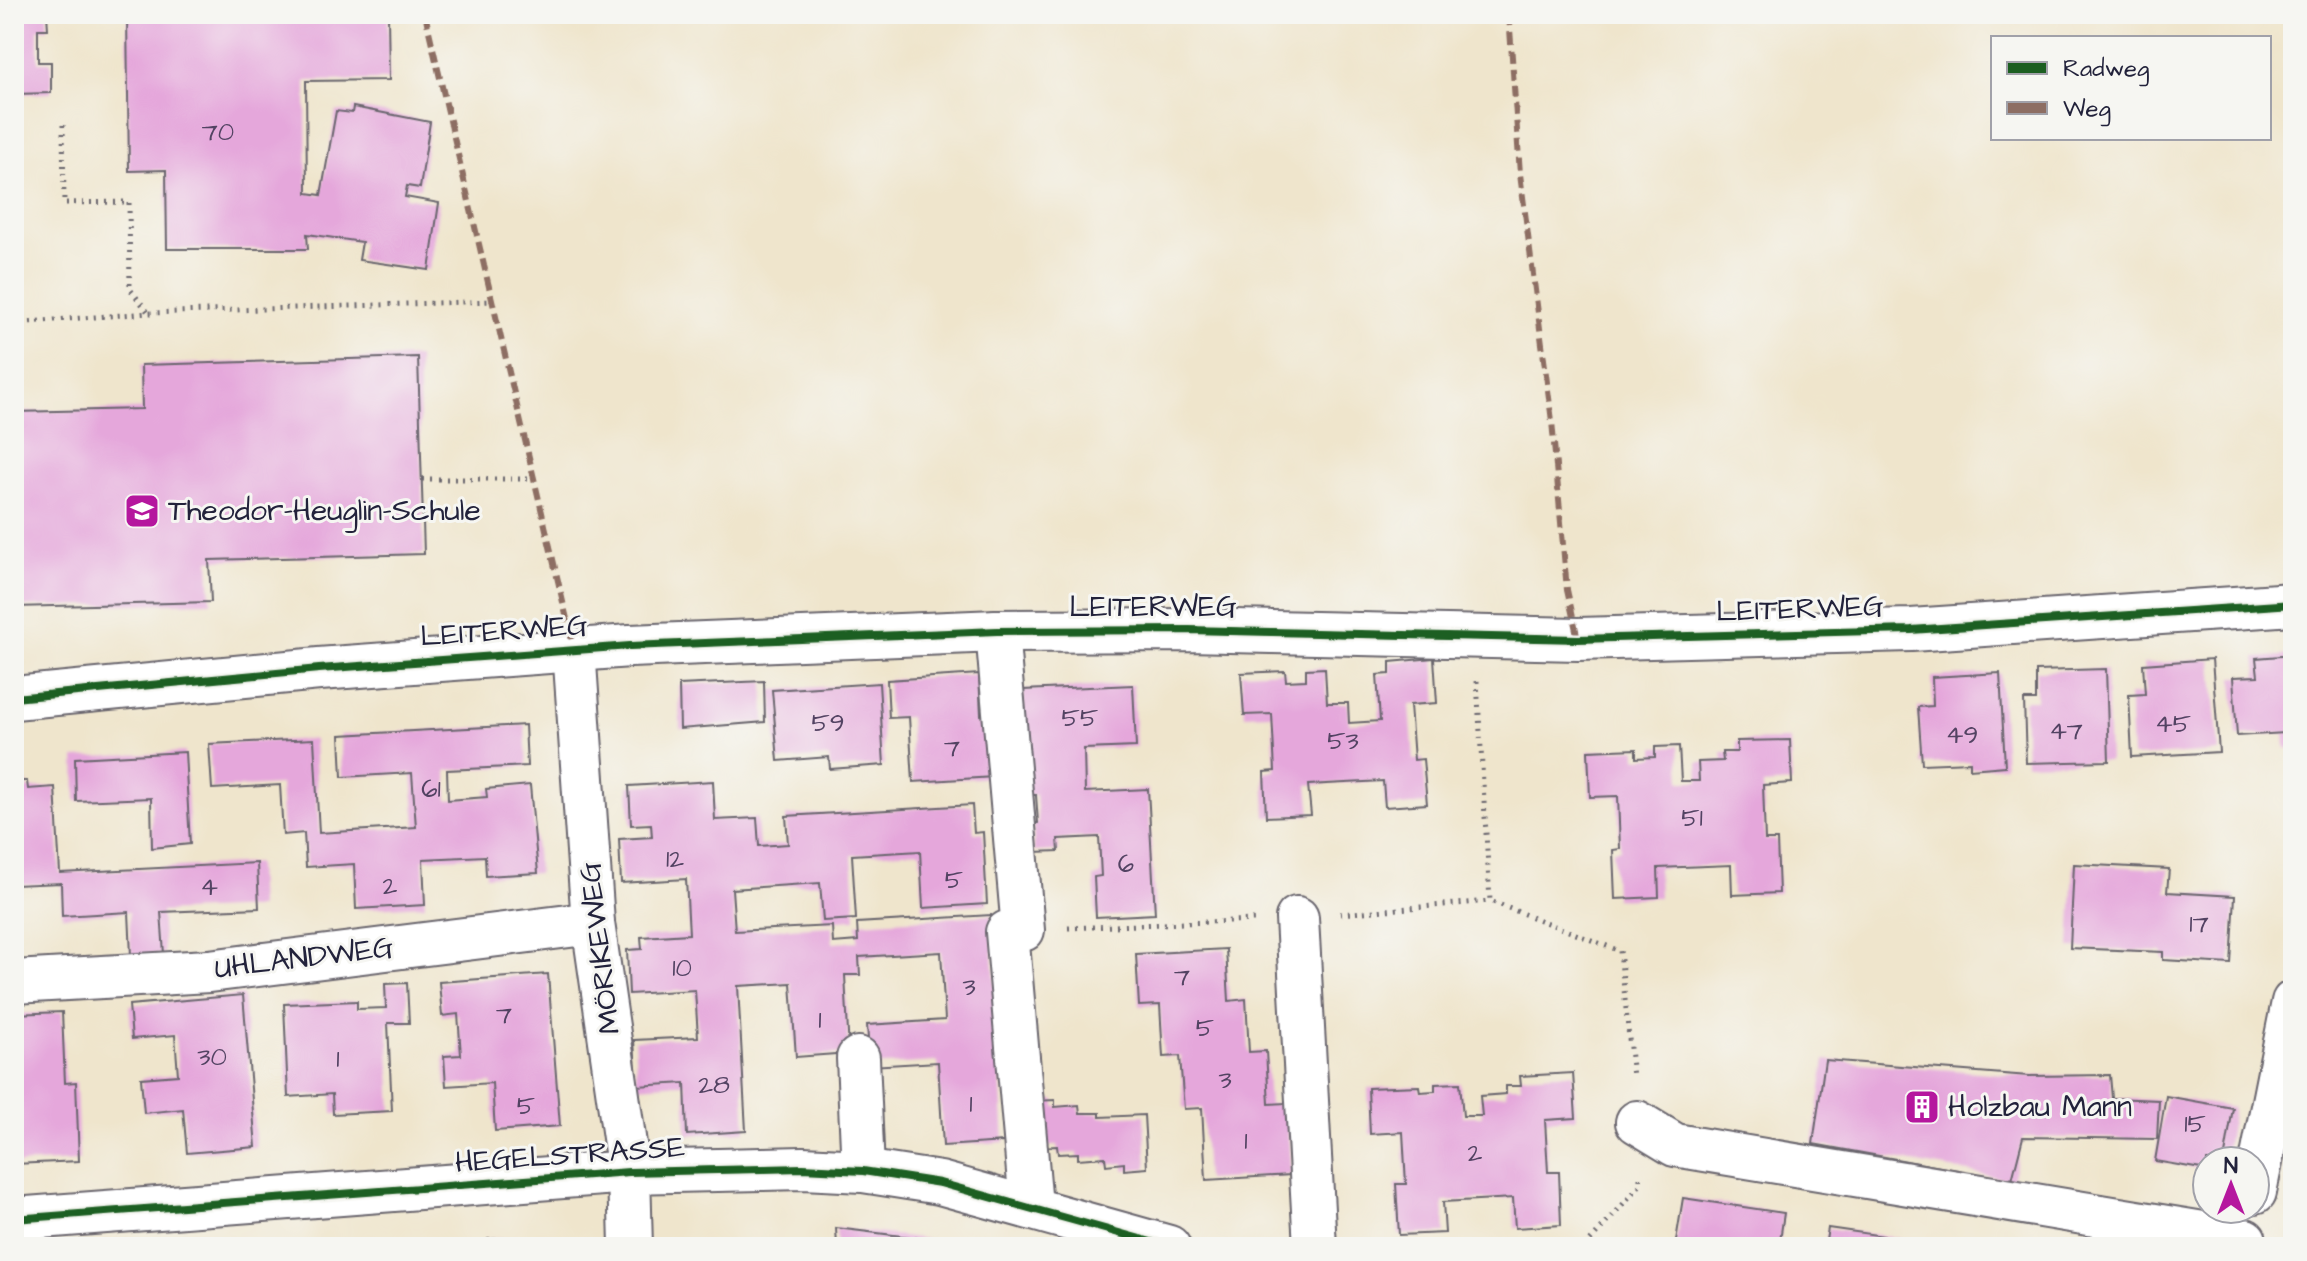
<svg xmlns="http://www.w3.org/2000/svg" width="2307" height="1261" viewBox="0 0 2307 1261" font-family="'Architects Daughter',sans-serif">
  <style>
    .building { fill: #e5a7db }
    .lines { fill: none; stroke-linecap: round; stroke-linejoin: round }
    .minor-casing { stroke: #6a666e; stroke-width: 46 }
    .path { stroke: #6a666e; stroke-width: 5; stroke-dasharray: 2 6; stroke-linecap: butt }
    .minor { stroke: #fff; stroke-width: 42 }
    .quiet { stroke: #8d6e63; stroke-width: 6; stroke-dasharray: 12 6; stroke-linecap: butt }
    .cycleway-casing { stroke: #f6f6f2; stroke-width: 13 }
    .cycleway { stroke: #1b5e20; stroke-width: 8 }
    .labels { text-anchor: middle; dominant-baseline: central; stroke-width: 6; stroke-linejoin: round; paint-order: stroke }
    .number-label { font-size: 26px; fill: #534363 }
    .poi-label { font-size: 30px; fill: #22223b; stroke: #f6f6f2; text-anchor: start }
    .street-label { font-size: 30px; fill: #22223b; stroke: #f6f6f2 }
  </style>
  <rect width="100%" height="100%" fill="#f6f6f2"/>
  <filter id="ink" filterUnits="userSpaceOnUse"><feTurbulence type="fractalNoise" baseFrequency=".0125" numOctaves="2"/><feDisplacementMap in="SourceGraphic" scale="16" xChannelSelector="R" yChannelSelector="G"/><feConvolveMatrix kernelMatrix="1 2 1 2 8 2 1 2 1" color-interpolation-filters="sRGB"/></filter>
  <filter id="wash" filterUnits="userSpaceOnUse"><feTurbulence type="fractalNoise" baseFrequency=".006" numOctaves="4" result="noise"/><feDisplacementMap in="SourceGraphic" scale="32" xChannelSelector="R" yChannelSelector="G"/><feGaussianBlur stdDeviation="1.8" result="paint"/><feColorMatrix in="noise" values="0 0 0 0 0 0 0 0 0 0 0 0 0 0 0 0 0 1.4 0 .05"/><feComposite in="paint" operator="in"/></filter>
  <g filter="url(#wash)">
    <rect width="100%" height="100%" fill="#efe5cc"/>
    <g id="blocks">
      <g class="building">
        <path d="M14,14H47L48,29H38V62H51V93L14,94Z"/>
        <path d="M127,14H388L389,80L306,81L307,193L321,195L336,111L352,113L353,107L430,122L420,188L407,186L405,197L439,203L429,270L359,260L362,242L307,234L308,249H167L166,170L129,171Z"/>
        <path d="M418,357L424,554L209,560L211,602L14,607V412L142,409L141,365Z"/>
        <path d="M2293,655V749H2286L2285,733L2237,736L2233,677L2258,676L2256,658Z"/>
        <path d="M1434,658L1437,703L1410,705L1414,760L1423,759L1427,804L1385,807L1383,781L1308,785L1311,815L1266,817L1264,772L1275,771L1272,714L1244,715L1241,673L1285,671L1286,681L1306,680V669L1325,668L1327,703H1348L1349,723L1380,721L1377,675L1390,674V662Z"/>
        <path d="M2212,659L2219,752L2132,757L2129,695L2145,694L2143,664Z"/>
        <path d="M2106,669L2109,761L2026,763L2024,700H2036V671Z"/>
        <path d="M2000,673L2005,766L1970,769V762L1922,764L1918,707L1933,706L1932,677Z"/>
        <path d="M979,674L981,715L991,714L994,777L913,782L909,717L889,718L887,680Z"/>
        <path d="M764,681L765,722L680,729L679,685Z"/>
        <path d="M879,683L884,765L830,769L829,757L778,761L772,690Z"/>
        <path d="M1133,685L1136,747L1084,749L1085,792L1148,789L1155,914L1096,917L1094,877L1101,876L1099,837L1058,839L1059,851L1034,852L1033,824L1038,823L1036,795H1028L1023,690Z"/>
        <path d="M525,725L527,766L447,770L448,800L487,797L486,789L530,785L538,873L486,876L485,856L423,859L425,905L356,909L354,864L306,867L304,833L283,835L280,785L212,789L209,744L314,739L319,833L416,827L412,773L342,777L340,735Z"/>
        <path d="M1790,740L1792,783L1763,785L1765,840H1777L1779,893L1732,895L1731,865L1658,868L1659,897L1615,899L1613,850L1620,849L1618,796L1590,797L1588,751L1636,749V758L1655,757V747L1679,746L1681,781H1699L1698,762L1723,761L1722,752H1737V741Z"/>
        <path d="M185,752L190,844L152,848L151,798L76,801L75,758Z"/>
        <path d="M14,781H27L28,789L55,787L60,873L257,863L259,908L161,912L164,954L131,956L129,912L62,916L61,883L14,885Z"/>
        <path d="M713,781L715,820L757,818L759,846L788,844L786,816L972,805L974,833L983,832L987,904L923,908L920,851L852,855L856,919L823,921L820,883L732,889L735,931L832,926L833,943L858,941L857,923L991,915L1004,1142L943,1146L938,1062L870,1066L867,1025L945,1020L941,952L859,957L860,975H845L849,1053L796,1057L791,983L738,986L746,1131L687,1135L685,1083L637,1086L634,1040L698,1037L695,990L629,994L627,950L642,949L641,937L689,934L686,879L621,883L619,839L652,837L651,824L631,825L629,786Z"/>
        <path d="M2074,864L2169,869L2167,892L2235,896L2231,964L2163,960V952L2070,948Z"/>
        <path d="M1226,949L1229,1001L1246,999L1249,1052L1266,1051L1269,1104L1286,1103L1291,1175L1206,1180L1202,1108L1184,1109L1180,1056L1163,1057L1160,1005L1139,1006L1136,954Z"/>
        <path d="M548,974L560,1126L495,1131L492,1083L446,1086L444,1056L461,1055L458,1014L442,1016L439,982Z"/>
        <path d="M407,983L409,1023H388L392,1111L333,1114L332,1094L288,1097L284,1004L357,1001V1009L386,1008L385,984Z"/>
        <path d="M243,995L256,1147L187,1153L183,1109L144,1113L141,1078L178,1075L175,1035L132,1039L129,1005Z"/>
        <path d="M62,1012L65,1083L76,1082L79,1161L14,1164V1014Z"/>
        <path d="M1825,1060L2029,1076L2110,1075L2112,1098L2159,1100L2157,1139L2023,1137L2012,1180L1813,1144Z"/>
        <path d="M1573,1073L1576,1118L1545,1120L1548,1172H1559L1561,1225L1515,1228L1513,1198L1443,1202L1445,1233L1399,1235L1396,1184H1406L1403,1132L1370,1134L1368,1088L1419,1086L1420,1092L1435,1091V1084L1460,1083L1463,1116H1482L1480,1096L1506,1094V1086H1521L1520,1076Z"/>
        <path d="M2166,1096L2233,1108L2224,1161H2207V1170L2155,1161Z"/>
        <path d="M1055,1100V1107L1079,1105L1080,1113H1100V1117L1144,1115L1147,1168L1124,1170V1163L1106,1165L1105,1157L1078,1159V1153L1058,1154L1057,1146L1037,1147L1034,1101Z"/>
        <path d="M1683,1198L1784,1213L1779,1247H1675Z"/>
        <path d="M836,1228L934,1240V1247H837Z"/>
        <path d="M1828,1228L1912,1240L1911,1247H1825Z"/>
        <path d="M578,1237V1247H488V1239Z"/>
      </g>
    </g>
  </g>
  <g filter="url(#ink)">
    <use href="#blocks" fill-opacity="0" stroke="#6a666e" stroke-width="2"/>
    <g class="lines">
      <defs>
        <g id="minor">
          <path d="M997,631L1023,930L1007,932L1031,1206"/>
          <path d="M574,649L593,923L629,1172L631,1247"/>
          <path d="M14,698L319,669L630,646L997,631L1189,630L1578,639L1835,632L1911,630L2293,604"/>
          <path d="M1297,918L1315,1247"/>
          <path d="M14,982L209,971L593,923"/>
          <path d="M858,1058L863,1171"/>
          <path d="M1637,1122L1675,1145L2245,1240"/>
          <path d="M2255,1192L2293,1002"/>
          <path d="M14,1219L629,1172L803,1168L863,1171L940,1183L1169,1247"/>
        </g>
      </defs>
      <use href="#minor" class="minor-casing"/>
      <g class="path">
        <path d="M63,125L64,203L129,202L130,289L148,312"/>
        <path d="M14,323L149,313L493,301"/>
        <path d="M422,479H535"/>
        <path d="M1477,681L1490,901L1620,951L1633,1077"/>
        <path d="M1340,914L1490,901"/>
        <path d="M1068,928L1254,920"/>
        <path d="M1585,1247L1640,1185V1175"/>
      </g>
      <use href="#minor" class="minor"/>
      <g class="quiet">
        <path d="M425,14L574,649H568"/>
        <path d="M1509,14L1520,174L1552,421L1567,590L1578,639"/>
      </g>
      <defs>
        <g id="cycleway">
          <path d="M14,698L319,669L630,646L997,631L1189,630L1578,639L1835,632L1911,630L2293,604"/>
          <path d="M14,1219L629,1172L803,1168L863,1171L940,1183L1169,1247"/>
        </g>
      </defs>
      <use href="#cycleway" class="cycleway-casing"/>
      <use href="#cycleway" class="cycleway"/>
    </g>
  </g>
  <defs>
    <symbol id="school-square" viewBox="-11 -11 22 22"><rect x="-9" y="-9" width="18" height="18" rx="4" fill="#b5179e" stroke="#f6f6f2"/><path d="M0-5L7-2L0 1L-7-2ZM-4 1L0 2.5L4 1V4Q0 6-4 4Z" fill="#fff"/></symbol>
    <symbol id="building-square" viewBox="-11 -11 22 22"><rect x="-9" y="-9" width="18" height="18" rx="4" fill="#b5179e" stroke="#f6f6f2"/><path d="M-4-6H4V6H1V3H-1V6H-4ZM-2.5-4.3h1.7v1.8h-1.7ZM.8-4.3h1.7v1.8H.8ZM-2.5-1h1.7V.8h-1.7ZM.8-1h1.7V.8H.8Z" fill="#fff"/></symbol>
  </defs>
  <g fill-rule="evenodd">
    <use href="#school-square" x="122" y="491" width="40" height="40"/>
    <use href="#building-square" x="1902" y="1087" width="40" height="40"/>
  </g>
  <g class="labels">
    <g class="number-label">
      <text x="218" y="132">70</text>
      <text x="1080" y="718">55</text>
      <text x="828" y="723">59</text>
      <text x="2173" y="724">45</text>
      <text x="2066" y="731">47</text>
      <text x="1962" y="735">49</text>
      <text x="1343" y="741">53</text>
      <text x="952" y="748">7</text>
      <text x="431" y="789">61</text>
      <text x="1692" y="818">51</text>
      <text x="675" y="859">12</text>
      <text x="1126" y="864">6</text>
      <text x="954" y="880">5</text>
      <text x="390" y="886">2</text>
      <text x="209" y="887">4</text>
      <text x="2199" y="924">17</text>
      <text x="682" y="968">10</text>
      <text x="1182" y="977">7</text>
      <text x="969" y="987">3</text>
      <text x="504" y="1015">7</text>
      <text x="820" y="1020">1</text>
      <text x="1205" y="1028">5</text>
      <text x="212" y="1057">30</text>
      <text x="338" y="1059">1</text>
      <text x="1225" y="1080">3</text>
      <text x="714" y="1085">28</text>
      <text x="971" y="1104">1</text>
      <text x="526" y="1106">5</text>
      <text x="2195" y="1124">15</text>
      <text x="1246" y="1141">1</text>
      <text x="1475" y="1153">2</text>
    </g>
    <g class="poi-label">
      <text x="168" y="511">Theodor-Heuglin-Schule</text>
      <text x="1948" y="1107">Holzbau Mann</text>
    </g>
    <g class="street-label">
      <text x="1153" y="607">LEITERWEG</text>
      <text transform="translate(1800 609) rotate(-2)">LEITERWEG</text>
      <text transform="translate(504 631) rotate(-4)">LEITERWEG</text>
      <text transform="translate(600 948) rotate(-97)">MÖRIKEWEG</text>
      <text transform="translate(304 958) rotate(-7)">UHLANDWEG</text>
      <text transform="translate(570 1155) rotate(-4)">HEGELSTRASSE</text>
    </g>
  </g>
  <rect width="2307" height="1261" fill="none" stroke="#f6f6f2" stroke-width="48"/>
  <rect x="1991" y="36" width="280" height="104" fill="#f6f6f2" stroke="#a1a1a9" stroke-width="2"/>
  <rect x="2007" y="62" width="40" height="12" fill="#1b5e20" stroke="#a1a1a9" stroke-width="2"/>
  <text x="2063" y="76" font-size="24" fill="#22223b">Radweg</text>
  <rect x="2007" y="102" width="40" height="12" fill="#8d6e63" stroke="#a1a1a9" stroke-width="2"/>
  <text x="2063" y="116" font-size="24" fill="#22223b">Weg</text>
  <g transform="translate(2231 1185)"><circle r="38" fill="#f6f6f2" stroke="#a1a1a9" stroke-width="2"/>
  <path d="M0-6L14 30L0 20L-14 30Z" fill="#b5179e"/>
  <text y="-12" font-size="22" font-weight="bold" text-anchor="middle" fill="#22223b">N</text>
  </g>
</svg>
